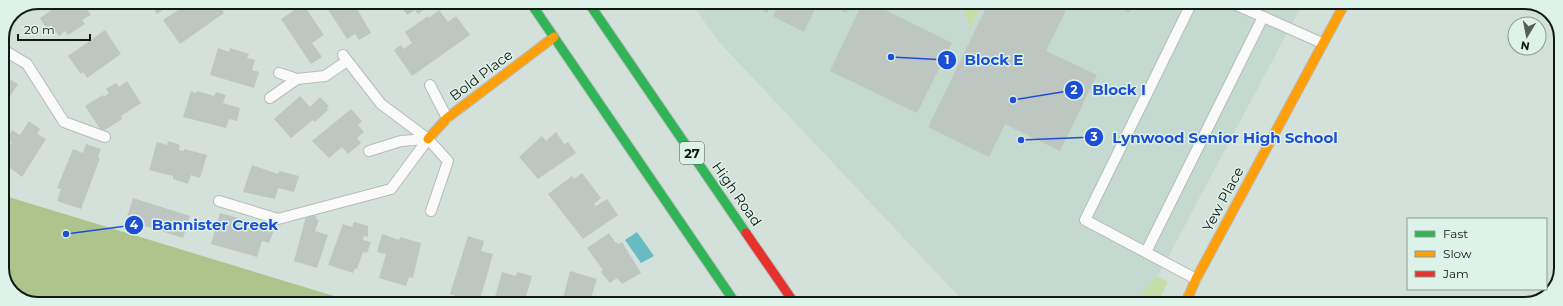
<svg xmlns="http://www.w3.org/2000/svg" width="1563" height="306" viewBox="0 0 1563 306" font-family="Montserrat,sans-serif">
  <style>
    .built { fill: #c4d9cf }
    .green { fill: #c7dda6 }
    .forest { fill: #afc48c }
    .water { fill: #68bbc4 }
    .building { fill: #bec6c1 }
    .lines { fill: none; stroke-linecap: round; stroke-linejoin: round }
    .lane-casing { stroke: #b5bdb9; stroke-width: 12 }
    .fast-casing { stroke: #b5bdb9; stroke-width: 11 }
    .slow-casing { stroke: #b5bdb9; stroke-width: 11 }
    .jam-casing { stroke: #b5bdb9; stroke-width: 11 }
    .lane { stroke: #f9faf9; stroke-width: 10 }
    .fast { stroke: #30b455; stroke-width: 9 }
    .slow { stroke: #ff9f0a; stroke-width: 9 }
    .jam { stroke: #e5322d; stroke-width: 9 }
    .labels { text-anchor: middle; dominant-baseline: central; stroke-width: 3; stroke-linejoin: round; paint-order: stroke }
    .shield { fill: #ddf2e8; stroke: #4e5954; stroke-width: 1 }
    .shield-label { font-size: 13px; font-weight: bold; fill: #111815 }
    .street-label { font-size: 14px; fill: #111815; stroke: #ddf2e8 }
    .rim { fill: none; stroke: #111815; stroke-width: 2 }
    .leader { fill: none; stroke: #1d4ed8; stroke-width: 1.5 }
    .callout-dot { fill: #1d4ed8; stroke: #ddf2e8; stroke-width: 1.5 }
    .mark-label { font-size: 12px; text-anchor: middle; font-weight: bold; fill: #fff }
    .callout-label { font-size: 15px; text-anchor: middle; font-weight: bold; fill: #1d4ed8; stroke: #ddf2e8; stroke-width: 3; stroke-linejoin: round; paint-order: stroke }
  </style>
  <rect width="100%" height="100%" fill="#d4e0da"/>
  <path class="built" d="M690,2L1303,3L1158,276L1132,304H966L719,42Z"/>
  <g class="green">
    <path d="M962,2H983L970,28Z"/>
    <path d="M1158,276L1168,282L1157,304H1132Z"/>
  </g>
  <path class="forest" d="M2,195L357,303H31L11,292L2,273Z"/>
  <path class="water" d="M637,232L654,256L641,263L625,240Z"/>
  <g class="building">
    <path d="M63,2H82L91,15L82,20L85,24L68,35L65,31L59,36L51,25L46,28L40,18Z"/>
    <path d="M125,2H143L131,10Z"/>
    <path d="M149,2H175L157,14Z"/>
    <path d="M182,2H216L224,13L180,44L163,20L183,7L180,3Z"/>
    <path d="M323,2H353L371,33L359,40L355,34L347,39Z"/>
    <path d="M398,2H435L418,14L415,10L407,15Z"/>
    <path d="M746,2H773L767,13Z"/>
    <path d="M780,2H818L804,32L773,16Z"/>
    <path d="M838,2H851L846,13L836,8Z"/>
    <path d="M863,2H869L952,43L917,113L830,71Z"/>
    <path d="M989,2H1070L1046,51L1097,75L1060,151L1005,124L989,157L928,127Z"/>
    <path d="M1108,2H1134L1129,13Z"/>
    <path d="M303,4L324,35L312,43L322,57L311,64L281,19Z"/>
    <path d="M439,10L448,22L456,16L470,35L412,76L394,50L401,45L404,49L412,43L405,32L428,16L429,18Z"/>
    <path d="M105,30L121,54L87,78L83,72L81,74L68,56Z"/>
    <path d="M218,48L229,52L230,48L249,54L247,58L255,60L252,70L259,72L254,88L210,75Z"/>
    <path d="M4,76L18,84L2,109V78Z"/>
    <path d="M127,81L141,103L121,116L122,119L102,132L85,106L103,95L104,97L109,93L106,89L116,83L119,87Z"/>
    <path d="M191,91L196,93L197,91L214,96L216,92L226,95L223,103L240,108L237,121L229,119L226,128L183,117Z"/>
    <path d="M300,96L310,107L320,97L329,106L327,108L328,110L315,122L313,120L291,138L274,119Z"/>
    <path d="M351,109L362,121L358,125L364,132L357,138L361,143L348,154L342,147L329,158L312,141Z"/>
    <path d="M29,121L40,129L37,134L46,139L22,177L2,162L5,158L3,156L12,142L7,140L12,130L20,135Z"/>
    <path d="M556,132L564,144L568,142L576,153L538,179L519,157L542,136L546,141Z"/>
    <path d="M168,141L180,145L179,150L184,151V149L207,155L200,178L191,175L188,184L173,179V176L149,170L157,142L167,145Z"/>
    <path d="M86,144L101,149L98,157L100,158L81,209L57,201L61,189L57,188L73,149L83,153Z"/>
    <path d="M252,165L278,174L279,171L299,176L294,192L278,188L275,199L243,192Z"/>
    <path d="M582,173L601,198L594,204L596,206L607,199L618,215L583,239L548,194L572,176L574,179Z"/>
    <path d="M133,198L190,216L183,238L126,220Z"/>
    <path d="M220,213L249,221L247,228L255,230L257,224L275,228L269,243L262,241L257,257L211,244Z"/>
    <path d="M309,214L317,217L316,219L319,220L315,231L328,235L317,268L294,261L306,216L308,217Z"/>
    <path d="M354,222L368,226V237L364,236L363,240L371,242L367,253L363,252L357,269L355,268L353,273L328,265L343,224L352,227Z"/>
    <path d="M609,233L615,242L619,244L622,242L641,273L622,284L617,278L610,283L601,272L603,270L587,248Z"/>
    <path d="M382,234L399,240L400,237L421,243L413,278L409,277L406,286L379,278L386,254L377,252Z"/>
    <path d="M468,236L484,241L481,251L493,254L479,303L450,294Z"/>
    <path d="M570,271L597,279L589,304H559L560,301L562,302Z"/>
    <path d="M502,272L516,276L517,272L532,276L524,304H493Z"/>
    <path d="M660,298L663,304H651Z"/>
  </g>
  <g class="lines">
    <defs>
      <g id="lane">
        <path d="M1192,2L1085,220L1196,279"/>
        <path d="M1232,3L1322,43"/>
        <path d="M2,49L27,64L64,122L105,137"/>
        <path d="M343,55L381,104L428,139L448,161L431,211"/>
        <path d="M279,73L297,79L325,76L347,61"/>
        <path d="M430,85L447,118"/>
        <path d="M270,98L297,79"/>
        <path d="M369,151L401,141L428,139"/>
        <path d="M219,201L278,219L391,189L428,139"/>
        <path d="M1146,252L1263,17"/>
      </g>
      <g id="fast">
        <path d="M530,2L736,304"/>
        <path d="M588,2L746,233"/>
      </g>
      <g id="slow">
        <path d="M428,139L447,118L554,37"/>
        <path d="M1185,304L1196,279L1345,3"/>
      </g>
      <path id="jam" d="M746,233L795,304"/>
    </defs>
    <use href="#lane" class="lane-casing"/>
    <use href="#fast" class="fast-casing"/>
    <use href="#slow" class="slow-casing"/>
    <use href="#jam" class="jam-casing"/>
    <use href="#lane" class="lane"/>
    <use href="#fast" class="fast"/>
    <use href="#slow" class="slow"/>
    <use href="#jam" class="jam"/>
  </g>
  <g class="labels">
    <rect class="shield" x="680" y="142" width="24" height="22" rx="3"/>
    <g class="shield-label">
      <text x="692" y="153">27</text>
    </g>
    <g class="street-label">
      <text transform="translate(481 75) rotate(-37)">Bold Place</text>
      <text transform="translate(737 194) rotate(55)">High Road</text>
      <text transform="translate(1223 199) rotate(-62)">Yew Place</text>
    </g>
  </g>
  <path d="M0 0H1563V306H0ZM38 9H1525A29 29 0 0 1 1554 38V268A29 29 0 0 1 1525 297H38A29 29 0 0 1 9 268V38A29 29 0 0 1 38 9Z" fill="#ddf2e8" fill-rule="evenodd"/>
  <path class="rim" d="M38 9H1525A29 29 0 0 1 1554 38V268A29 29 0 0 1 1525 297H38A29 29 0 0 1 9 268V38A29 29 0 0 1 38 9Z"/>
  <path class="leader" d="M891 57L947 60M1013 100L1074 90M1021 140L1094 137M66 234L134 225"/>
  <g class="callout-dot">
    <circle cx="891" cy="57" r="4"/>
    <circle cx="1013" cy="100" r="4"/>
    <circle cx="1021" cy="140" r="4"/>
    <circle cx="66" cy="234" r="4"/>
    <circle cx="947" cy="60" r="10"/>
    <circle cx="1074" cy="90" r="10"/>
    <circle cx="1094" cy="137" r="10"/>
    <circle cx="134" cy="225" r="10"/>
  </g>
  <g class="mark-label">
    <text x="947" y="64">1</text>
    <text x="1074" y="94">2</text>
    <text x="1094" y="141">3</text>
    <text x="134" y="229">4</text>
  </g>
  <g class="callout-label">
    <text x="994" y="65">Block E</text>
    <text x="1119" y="95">Block I</text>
    <text x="1225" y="143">Lynwood Senior High School</text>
    <text x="215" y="230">Bannister Creek</text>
  </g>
  <rect x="1407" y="218" width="140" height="72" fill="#ddf2e8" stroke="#8b9b94"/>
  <rect x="1415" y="231" width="20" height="6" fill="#30b455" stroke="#8b9b94"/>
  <text x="1443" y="238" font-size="12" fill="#111815">Fast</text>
  <rect x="1415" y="251" width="20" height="6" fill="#ff9f0a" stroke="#8b9b94"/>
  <text x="1443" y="258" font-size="12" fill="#111815">Slow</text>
  <rect x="1415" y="271" width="20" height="6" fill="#e5322d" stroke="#8b9b94"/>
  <text x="1443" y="278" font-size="12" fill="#111815">Jam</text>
  <g transform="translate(1527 36) rotate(190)"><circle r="19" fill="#ddf2e8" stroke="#8b9b94"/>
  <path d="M0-3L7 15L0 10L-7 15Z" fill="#555e5a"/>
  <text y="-6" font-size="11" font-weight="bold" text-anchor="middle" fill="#111815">N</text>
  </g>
  <path d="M18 34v6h72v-6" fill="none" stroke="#111815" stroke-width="2"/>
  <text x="24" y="34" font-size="12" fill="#111815" stroke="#ddf2e8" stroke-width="3" paint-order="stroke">20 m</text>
</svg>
